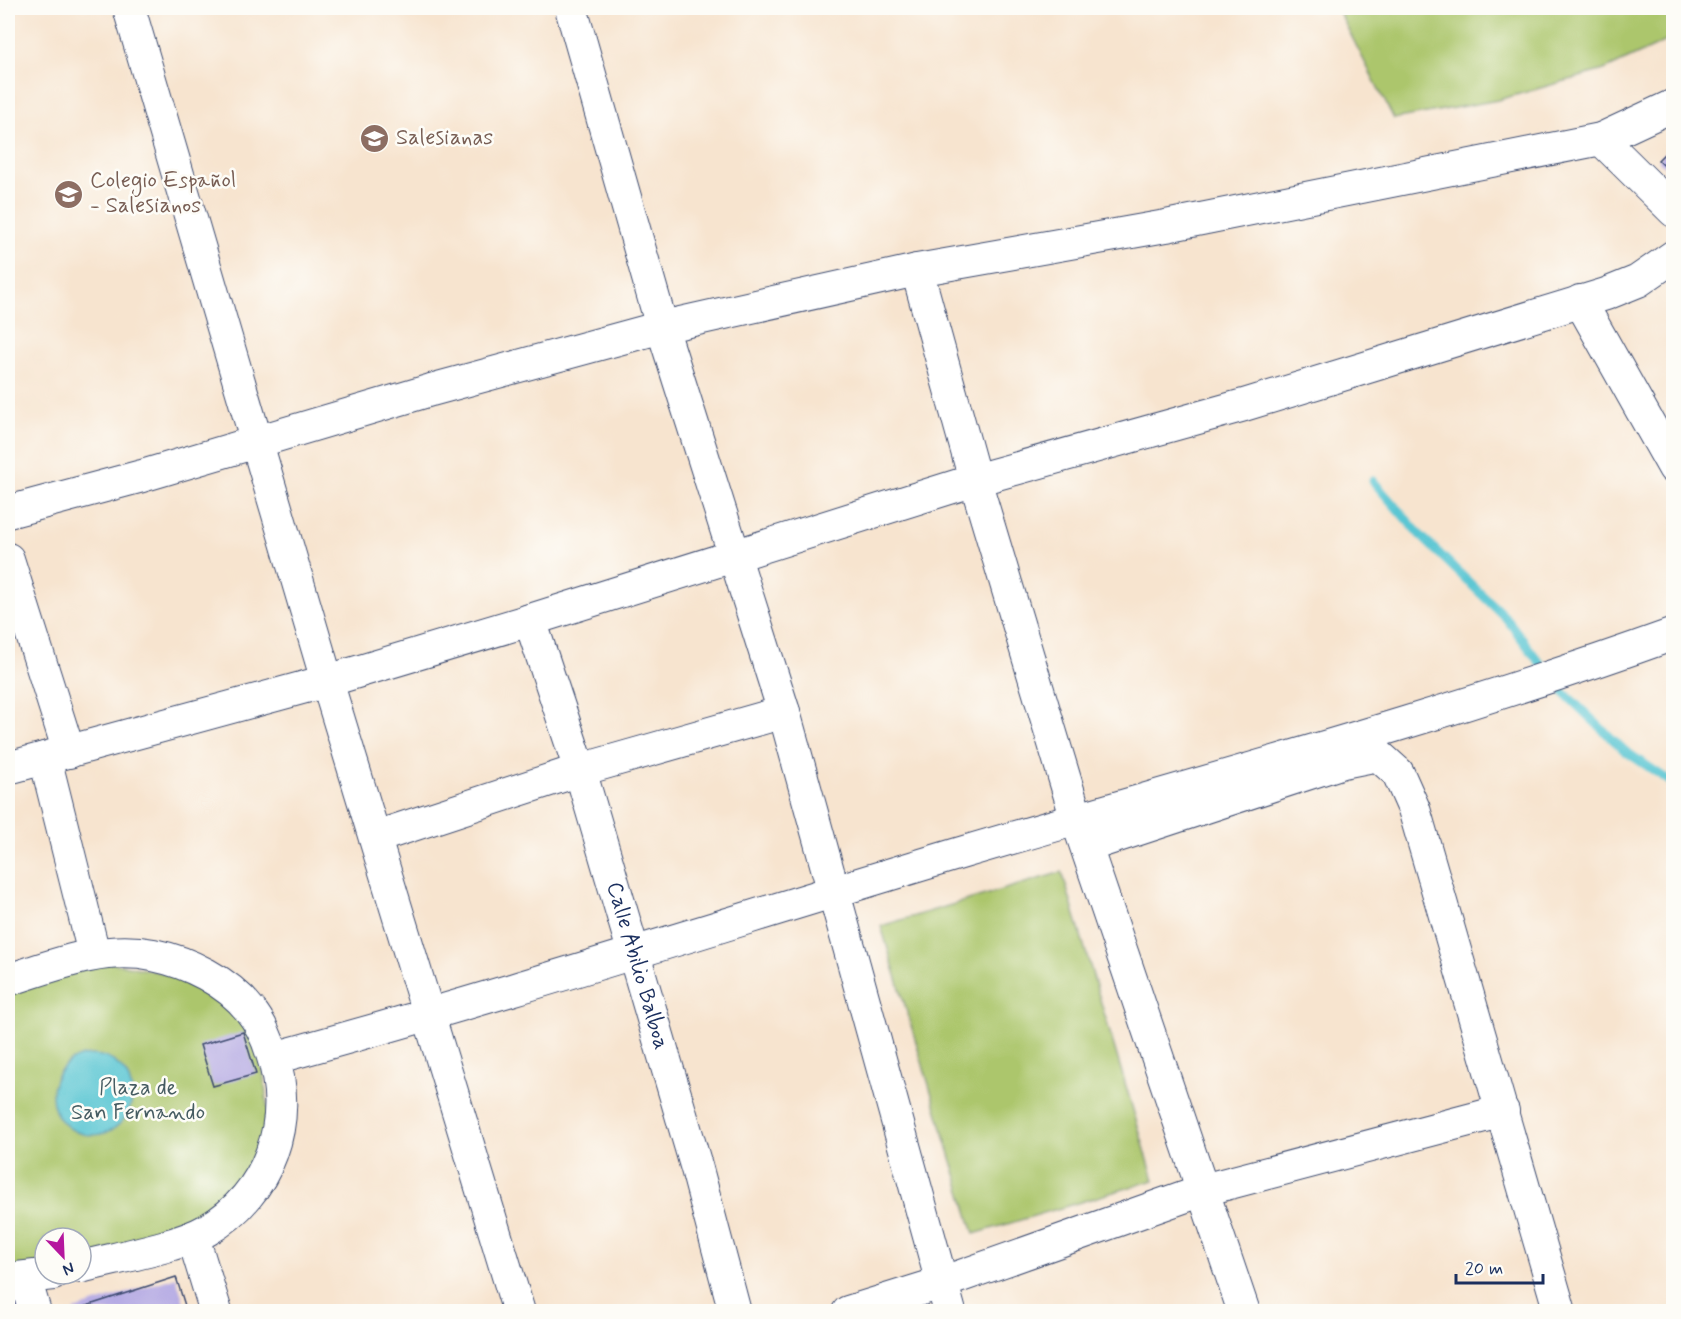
<svg xmlns="http://www.w3.org/2000/svg" width="1681" height="1319" viewBox="0 0 1681 1319" font-family="Mynerve,sans-serif">
  <style>
    .green { fill: #acc66c; stroke: #647a65; stroke-width: 1.5 }
    .water { fill: #5ac6d3; stroke: #3a7a98; stroke-width: 1.5 }
    .lines { fill: none; stroke-linecap: round; stroke-linejoin: round }
    .stream { stroke: #5ac6d3; stroke-width: 9 }
    .building { fill: #b3a8e3 }
    .minor-casing { stroke: #3c4a6f; stroke-width: 34 }
    .minor { stroke: #fff; stroke-width: 32 }
    .labels { text-anchor: middle; dominant-baseline: central; stroke-width: 5; stroke-linejoin: round; paint-order: stroke }
    .education-label { font-size: 22px; fill: #785e54; stroke: #fdfcf7; text-anchor: start }
    .street-label { font-size: 22px; fill: #1b2f5e; stroke: #fdfcf7 }
    .park-label { font-size: 22px; fill: #465c62; stroke: #fdfcf7 }
  </style>
  <rect width="100%" height="100%" fill="#fdfcf7"/>
  <filter id="ink" filterUnits="userSpaceOnUse"><feTurbulence type="fractalNoise" baseFrequency=".0167" numOctaves="2"/><feDisplacementMap in="SourceGraphic" scale="12" xChannelSelector="R" yChannelSelector="G"/><feConvolveMatrix kernelMatrix="1 2 1 2 8 2 1 2 1" color-interpolation-filters="sRGB"/></filter>
  <filter id="wash" filterUnits="userSpaceOnUse"><feTurbulence type="fractalNoise" baseFrequency=".008" numOctaves="4" result="noise"/><feDisplacementMap in="SourceGraphic" scale="24" xChannelSelector="R" yChannelSelector="G"/><feGaussianBlur stdDeviation="1.35" result="paint"/><feColorMatrix in="noise" values="0 0 0 0 0 0 0 0 0 0 0 0 0 0 0 0 0 1.4 0 .05"/><feComposite in="paint" operator="in"/></filter>
  <g filter="url(#wash)">
    <rect width="100%" height="100%" fill="#f7e4cf"/>
    <g class="green">
      <path d="M1337,8H1673V38L1604,70L1498,100L1394,119Z"/>
      <path d="M1062,872L1154,1180L974,1234L881,926Z"/>
      <path d="M108,962L189,978L240,1015L262,1061L269,1121L246,1177L201,1219L81,1260V1238H45V1269L8,1274V990Z"/>
    </g>
    <circle class="water" cx="92" cy="1095" r="40"/>
    <g class="lines">
      <path class="stream" d="M1373,481L1420,535L1506,618L1559,688L1625,751L1674,784"/>
    </g>
    <g id="blocks">
      <g class="building">
        <path d="M1674,144V175L1658,160Z"/>
        <path d="M243,1032L256,1074L213,1086L200,1045Z"/>
        <path d="M176,1277L187,1312H75L74,1310Z"/>
        <path d="M17,1298L21,1312H8V1299Z"/>
      </g>
    </g>
  </g>
  <g filter="url(#ink)">
    <use href="#blocks" fill-opacity="0" stroke="#3c4a6f" stroke-width="1.5"/>
    <g class="lines">
      <defs>
        <g id="minor">
          <path d="M129,8L327,681L519,1312"/>
          <path d="M571,8L662,327L784,712L950,1312"/>
          <path d="M1601,139L1674,211"/>
          <path d="M917,270L975,480L1077,820L1244,1312"/>
          <path d="M1580,301L1674,468"/>
          <path d="M8,512L142,476L431,390L662,327L917,270L1166,226L1601,139L1674,105"/>
          <path d="M8,559L69,752"/>
          <path id="s1" d="M530,620L580,770L697,1169L735,1312"/>
          <path d="M45,758L94,954"/>
          <path d="M8,768L327,681L530,620L975,480L1244,405L1606,294L1638,281L1674,256"/>
          <path d="M376,837L580,770L784,712"/>
          <path d="M1087,846L1343,762L1378,755L1398,773L1414,809L1560,1312"/>
          <path d="M8,980C55,965 102,945 153,955C188,962 227,981 250,1010C261,1023 267,1038 272,1054C295,1121 269,1194 207,1230C178,1247 115,1258 81,1267"/>
          <path d="M274,1058C506,995 734,921 964,852C1201,782 1441,718 1674,634"/>
          <path d="M193,1237L216,1312"/>
          <path d="M25,1278L35,1312"/>
          <path d="M8,1279L53,1274"/>
          <path d="M848,1312L941,1283L1203,1190L1503,1111"/>
        </g>
      </defs>
      <use href="#minor" class="minor-casing"/>
      <use href="#minor" class="minor"/>
    </g>
  </g>
  <defs>
    <symbol id="school-disc" viewBox="-11 -11 22 22"><circle r="9.5" fill="#8d6e63" stroke="#fdfcf7"/><path d="M0-5L7-2L0 1L-7-2ZM-4 1L0 2.5L4 1V4Q0 6-4 4Z" fill="#fff"/></symbol>
  </defs>
  <g fill-rule="evenodd">
    <use href="#school-disc" x="358" y="122" width="33" height="33"/>
    <use href="#school-disc" x="52" y="178" width="33" height="33"/>
  </g>
  <g class="labels">
    <g class="education-label">
      <text x="396" y="138">Salesianas</text>
      <text x="90" y="181">Colegio Español<tspan x="90" dy="25">- Salesianos</tspan></text>
    </g>
    <g class="street-label">
      <text stroke="none"><textPath href="#s1" startOffset="362">Calle Abilio Balboa</textPath></text>
    </g>
    <g class="park-label">
      <text x="138" y="1088">Plaza de<tspan x="138" dy="25">San Fernando</tspan></text>
    </g>
  </g>
  <rect width="1681" height="1319" fill="none" stroke="#fdfcf7" stroke-width="30"/>
  <g transform="translate(63 1256) rotate(157)"><circle r="28" fill="#fdfcf7" stroke="#a3aaba" stroke-width="1.5"/>
  <path d="M0-4.5L10 22L0 15L-10 22Z" fill="#b5179e"/>
  <text y="-9" font-size="16" font-weight="bold" text-anchor="middle" fill="#1b2f5e">N</text>
  </g>
  <path d="M1456 1274v9h87v-9" fill="none" stroke="#1b2f5e" stroke-width="3"/>
  <text x="1465" y="1274" font-size="18" fill="#1b2f5e" stroke="#fdfcf7" stroke-width="4.5" paint-order="stroke">20 m</text>
</svg>
